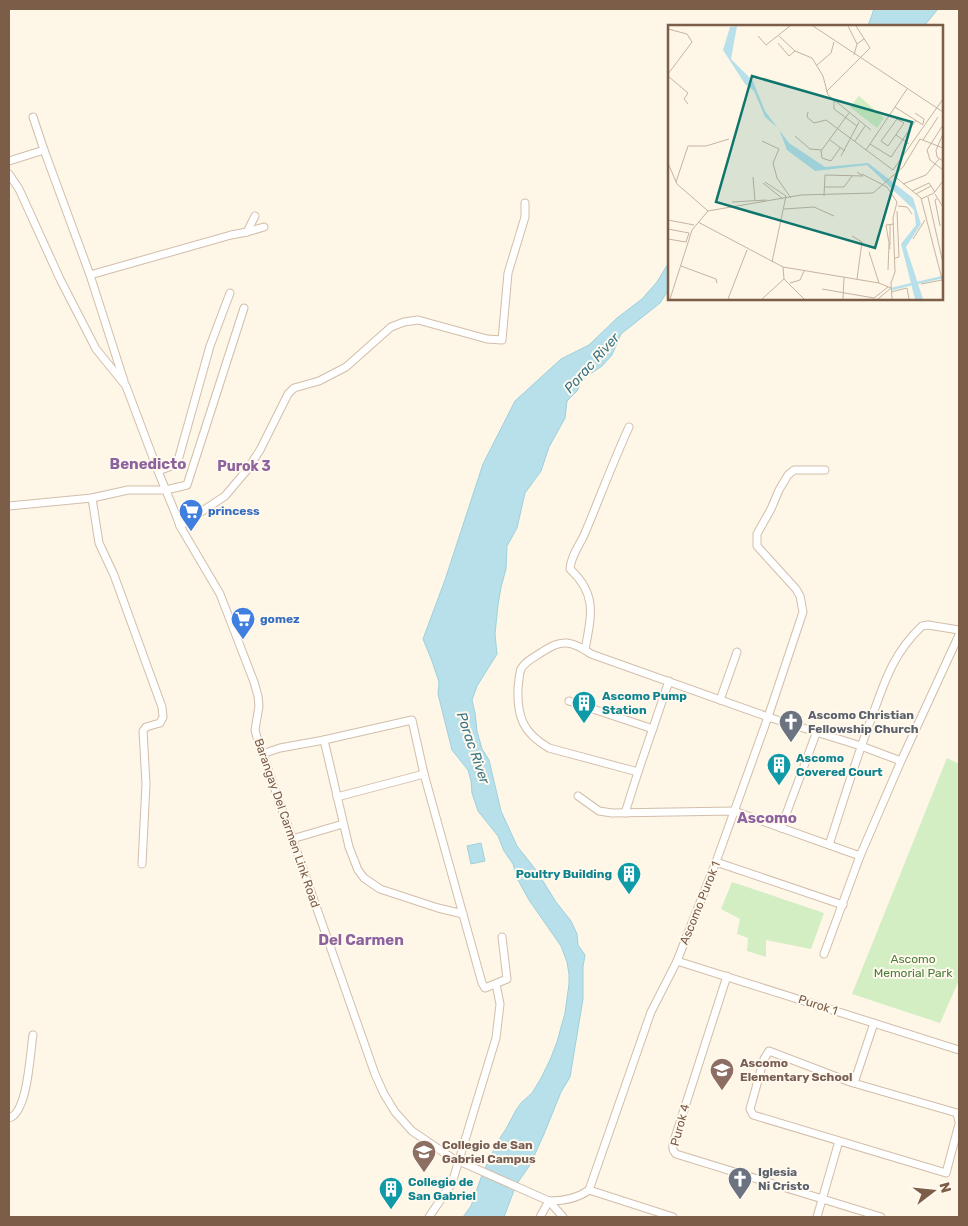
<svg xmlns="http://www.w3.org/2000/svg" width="968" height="1226" viewBox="0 0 968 1226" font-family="Rubik,sans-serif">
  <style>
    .green { fill: #d2eec2 }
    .water { fill: #b8e0ea; stroke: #9dd0dd }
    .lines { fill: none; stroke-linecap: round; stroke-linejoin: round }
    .minor-casing { stroke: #d2beaa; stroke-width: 9 }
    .minor { stroke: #fff; stroke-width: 7 }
    .labels { text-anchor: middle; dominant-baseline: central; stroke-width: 4; stroke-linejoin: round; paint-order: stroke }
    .shop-label { font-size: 12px; font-weight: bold; fill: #366cbe; stroke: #fff9ee; text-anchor: start }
    .culture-label { font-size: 12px; font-weight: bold; fill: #0d838f; stroke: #fff9ee; text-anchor: start }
    .worship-label { font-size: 12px; font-weight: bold; fill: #5b616d; stroke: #fff9ee; text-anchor: start }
    .street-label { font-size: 12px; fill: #7b5d48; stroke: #fff9ee }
    .park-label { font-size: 12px; fill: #4b7b3c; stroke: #fff9ee }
    .education-label { font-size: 12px; font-weight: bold; fill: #785e54; stroke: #fff9ee; text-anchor: start }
    .water-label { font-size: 14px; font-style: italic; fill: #3c7788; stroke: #fff9ee }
    .neighbourhood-label { font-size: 14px; font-weight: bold; fill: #8d639e; stroke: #fff9ee }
    .quarter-label { font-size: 15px; font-weight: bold; fill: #8d639e; stroke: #fff9ee }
    .inset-river { fill: none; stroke: #b8e0ea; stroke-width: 2.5 }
    .inset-road { fill: none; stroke: #c6b4a2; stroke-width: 1 }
    .view { fill: #0f766e; fill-opacity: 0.15; stroke: #0f766e; stroke-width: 2.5 }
    .inset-edge { fill: none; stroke: #7b5d48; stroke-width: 2.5 }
  </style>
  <rect width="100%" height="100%" fill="#fef6e6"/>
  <g class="green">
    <path d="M947,758L959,764V980L940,1023L852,994Z"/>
    <path d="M732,882L824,913L811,949L766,940V957L747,951L748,938L737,934L740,919L721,909Z"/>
  </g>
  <g class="water">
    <path d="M874,9H938L924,26H868Z"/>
    <path d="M669,262V289L660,303L621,334L612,355L602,366L583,379L577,391L567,401L565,418L549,447L541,471L525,493L517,528L507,546L506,569L501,587L498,605L495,634L497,654L477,686L472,700L475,713L477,731L482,749L489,760L501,811L517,846L536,870L556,902L571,921L577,934L578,945L585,955L583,967V999L570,1077L561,1092L544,1134L530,1165L516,1185L504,1217H463L471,1206L482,1175L498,1141L506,1129L516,1110L521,1103L532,1093L540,1080L550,1060L557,1042L565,1013L569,984V974L567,962L561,946L529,900L518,880L513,864L504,851L498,836L478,811L472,793L471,781L468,770L452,750L438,694L439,682L432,661L423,639L445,580L483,464L515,401L561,359L589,345L617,318L642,299L657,282Z"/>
    <path d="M481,843L485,861L471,864L467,846Z"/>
  </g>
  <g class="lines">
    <defs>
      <g id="minor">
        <path d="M33,117L44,150L90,275L124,381"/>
        <path d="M9,161L44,150"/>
        <path d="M9,174L19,189L60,279L96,349L126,386L158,471L176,515L180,526L220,594L254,682L258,696L259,706L255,730L258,741L375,1074L384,1094L395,1112L412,1131L452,1158L549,1201C562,1201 578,1198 589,1190"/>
        <path d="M247,232L264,227"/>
        <path d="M90,275L231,235L247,232L255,216"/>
        <path d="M158,471L177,464L210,346L230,293"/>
        <path d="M92,498L99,543L114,575L162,707L163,717L160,723L146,727L143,731L146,784L142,864"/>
        <path d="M9,506L92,498L128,490H166L187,485L244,308"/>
        <path d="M180,526L225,496L247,470L260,450L288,394L294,388L319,381L346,367L391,327L404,322L418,320L487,339L502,340L508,273L525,217V203"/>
        <path d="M585,650C591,616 598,595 570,569C571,555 580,545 585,533C600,497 613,462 629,427"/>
        <path d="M720,700L737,652"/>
        <path d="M569,701L653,729"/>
        <path d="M324,740L349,847L358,870L364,878L380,889L438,908L463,914"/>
        <path d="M262,754L280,748L324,740L412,720L424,774L482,983L485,988L507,979L502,937"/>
        <path d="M638,772L549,748C523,733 517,717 518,688C519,681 519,674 521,669C525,661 535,657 542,652C550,647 558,642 567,643C576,644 584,649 591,654L768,717L861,746L901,761"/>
        <path d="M578,796L599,811L612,813L734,811L860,856"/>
        <path d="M337,797L424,774"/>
        <path d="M625,813L638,772L669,681"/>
        <path d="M781,828L817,731"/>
        <path d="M292,839L343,824"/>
        <path d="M829,845C842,805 854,765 869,725C883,687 891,655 922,626L928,625L959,630"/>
        <path d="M716,862L843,905"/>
        <path d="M824,954L860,856L901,761L959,635"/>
        <path d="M677,961L959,1050"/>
        <path d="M727,976L673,1144C672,1149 673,1151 676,1154L881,1217"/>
        <path d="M854,1083L874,1023"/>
        <path d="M9,1118C28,1113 30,1053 33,1035"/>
        <path d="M959,1122L957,1113L850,1082L769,1051L764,1059L750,1109L753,1115L946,1173L959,1124"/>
        <path d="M589,1190L651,1012L677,961L716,862L768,717L803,612L800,596L796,589L757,546V534L771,509L779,490L788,475L794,470H825"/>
        <path d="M589,1190L673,1217"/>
        <path d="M549,1201L563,1217"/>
        <path d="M429,1217L452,1183L496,1038L500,1004L496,984"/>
        <path d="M540,1217L549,1201"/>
        <path d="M817,1217L839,1141"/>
      </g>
    </defs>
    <use href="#minor" class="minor-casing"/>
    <use href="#minor" class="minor"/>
  </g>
  <defs>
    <symbol id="supermarket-pin" viewBox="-11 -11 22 30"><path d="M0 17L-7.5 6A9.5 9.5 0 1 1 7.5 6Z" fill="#3f7fe0" stroke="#fff9ee"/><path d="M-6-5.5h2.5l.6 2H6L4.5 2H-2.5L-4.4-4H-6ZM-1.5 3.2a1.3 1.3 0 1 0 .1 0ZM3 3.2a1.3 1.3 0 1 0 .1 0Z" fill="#fff"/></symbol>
    <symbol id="building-pin" viewBox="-11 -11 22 30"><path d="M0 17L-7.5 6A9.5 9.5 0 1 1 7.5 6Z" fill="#0f9aa8" stroke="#fff9ee"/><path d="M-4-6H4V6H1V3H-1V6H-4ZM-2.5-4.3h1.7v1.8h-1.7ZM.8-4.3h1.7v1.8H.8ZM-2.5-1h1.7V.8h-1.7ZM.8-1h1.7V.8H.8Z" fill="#fff"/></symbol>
    <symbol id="church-pin" viewBox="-11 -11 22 30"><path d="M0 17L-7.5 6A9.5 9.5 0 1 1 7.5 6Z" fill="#6b7280" stroke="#fff9ee"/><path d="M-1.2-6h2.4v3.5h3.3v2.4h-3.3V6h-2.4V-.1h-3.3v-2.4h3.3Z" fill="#fff"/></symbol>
    <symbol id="school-pin" viewBox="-11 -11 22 30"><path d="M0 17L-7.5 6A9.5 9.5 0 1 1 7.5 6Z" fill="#8d6e63" stroke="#fff9ee"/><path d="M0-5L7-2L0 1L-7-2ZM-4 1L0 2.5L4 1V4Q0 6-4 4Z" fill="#fff"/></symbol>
    <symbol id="university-pin" viewBox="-11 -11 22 30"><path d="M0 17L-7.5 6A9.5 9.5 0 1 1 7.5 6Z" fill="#8d6e63" stroke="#fff9ee"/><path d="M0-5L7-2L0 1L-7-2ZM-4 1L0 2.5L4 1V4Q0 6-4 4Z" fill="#fff"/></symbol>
  </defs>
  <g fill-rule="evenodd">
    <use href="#supermarket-pin" x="177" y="497" width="28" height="38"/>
    <use href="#supermarket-pin" x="229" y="605" width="28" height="38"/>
    <use href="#building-pin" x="570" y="689" width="28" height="38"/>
    <use href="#church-pin" x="777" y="708" width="28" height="38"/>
    <use href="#building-pin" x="765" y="751" width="28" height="38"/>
    <use href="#building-pin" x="615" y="860" width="28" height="38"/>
    <use href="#school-pin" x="708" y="1056" width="28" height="38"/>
    <use href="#university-pin" x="410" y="1138" width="28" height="38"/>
    <use href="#church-pin" x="726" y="1165" width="28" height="38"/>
    <use href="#building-pin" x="377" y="1175" width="28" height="38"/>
  </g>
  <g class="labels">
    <g class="shop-label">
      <text x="208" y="511">princess</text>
      <text x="260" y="619">gomez</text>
    </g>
    <g class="culture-label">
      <text x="602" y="696">Ascomo Pump<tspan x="602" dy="14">Station</tspan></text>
      <text x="796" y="758">Ascomo<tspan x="796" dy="14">Covered Court</tspan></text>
      <text x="612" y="874" text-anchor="end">Poultry Building</text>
      <text x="408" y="1182">Collegio de<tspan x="408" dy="14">San Gabriel</tspan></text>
    </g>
    <g class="worship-label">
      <text x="808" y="715">Ascomo Christian<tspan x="808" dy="14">Fellowship Church</tspan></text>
      <text x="758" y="1172">Iglesia<tspan x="758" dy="14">Ni Cristo</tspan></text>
    </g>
    <g class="street-label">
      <text transform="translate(287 823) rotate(71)">Barangay Del Carmen Link Road</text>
      <text transform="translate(700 903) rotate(-68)">Ascomo Purok 1</text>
      <text transform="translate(818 1005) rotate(18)">Purok 1</text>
      <text transform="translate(680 1125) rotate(-75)">Purok 4</text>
    </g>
    <g class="park-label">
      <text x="913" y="959">Ascomo<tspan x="913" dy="14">Memorial Park</tspan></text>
    </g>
    <g class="education-label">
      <text x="740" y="1063">Ascomo<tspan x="740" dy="14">Elementary School</tspan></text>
      <text x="442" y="1145">Collegio de San<tspan x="442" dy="14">Gabriel Campus</tspan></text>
    </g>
    <g class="water-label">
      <text transform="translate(592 363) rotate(-48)">Porac River</text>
      <text transform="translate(473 748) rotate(71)">Porac River</text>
    </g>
    <g class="neighbourhood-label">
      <text x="244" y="466">Purok 3</text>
    </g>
    <g class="quarter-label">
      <text x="148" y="464">Benedicto</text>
      <text x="767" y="818">Ascomo</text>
      <text x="361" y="940">Del Carmen</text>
    </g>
  </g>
  <g transform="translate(668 25)">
    <rect width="275" height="275" fill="#fef6e6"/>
    <path d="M191,71L216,93L209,103L182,82Z" fill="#d2eec2"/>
    <path d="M69,1L63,34L85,56L97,86L121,118L157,142L200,138L245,173L253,199L238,222L255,274H247L233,219L248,200L246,185L199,140L147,146L119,125L111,104L97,92L86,66L77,59L55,25L62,2Z" fill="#b8e0ea"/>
    <path class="inset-river" d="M249,258L275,252M224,264L244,259"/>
    <path class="inset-road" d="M145,1L275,87M180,1L189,19M0,4L19,9L24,17L0,49M90,11L98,20L122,1M111,11L127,26L144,33L155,51L160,70L203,105M110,18L121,31L127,26M186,30L189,19L196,14M149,40L163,28L166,17M0,51L20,68L16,74L20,79M158,67L202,23L188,1M166,75V84L189,101M227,82L255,100M140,87L139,92L146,98L158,95L225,145M247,88L256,94L255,99M229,94L236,98L220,121L213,116ZM275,100L259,125L262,135L275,145M275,109L268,125L269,132L275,136M228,110L241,119M127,111L142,124L154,125M162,115L177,126M255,115L270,92M94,116L111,124L105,138L109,153L123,173M187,116L197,101M202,119L223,132L248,95M172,123L163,136L154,133L153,126L181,88M198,125L239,64M173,131L191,97M0,138L9,159L40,186M225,145L275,74M194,149L219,162L229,177L225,193L227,247L223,258L224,274M225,150L253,173L275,258M85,152L87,176M8,157L20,121H38L61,114M97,157L118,171L104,237M95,158L115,174M235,159L258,150L271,134M156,162H176L184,151M244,166L261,158L267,167M248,169L263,161M267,169L275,182M156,171L157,150L195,151L189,147M260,172L275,238M253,174L266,168L275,156M269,174L267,175L272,201M64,177L99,175M230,181L239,182L244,189M116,184L146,182L166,191M40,186L133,170L205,168L235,142L252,114L275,123M0,195L26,200M30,197L115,242L211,258L223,263M222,200V220M0,204L21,208L18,217L0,214M184,211L194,217L189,254M245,214L257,195M222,224L218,200L226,199M201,227L211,258M227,233L231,232L229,186M13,241L48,254L49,258M115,242L116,254L136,274M220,245L221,219M122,258L132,255L136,246M253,259L274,255M154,264L206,273M223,267L239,263L241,274M206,273L220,262M2,274L24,205L40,186M60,274L79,225M94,274L116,254M175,274L176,252M210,274L223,263"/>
    <path class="view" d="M84,51L244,97L207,223L48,177Z"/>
    <rect width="275" height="275" class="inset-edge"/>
  </g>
  <rect width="968" height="1226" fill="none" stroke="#7b5d48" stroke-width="20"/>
  <g transform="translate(933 1191) rotate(74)" stroke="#fff9ee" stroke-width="4" paint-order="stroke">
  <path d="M0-4L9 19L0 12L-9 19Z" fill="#7b5d48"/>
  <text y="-8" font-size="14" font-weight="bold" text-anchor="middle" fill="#7b5d48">N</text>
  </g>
</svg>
